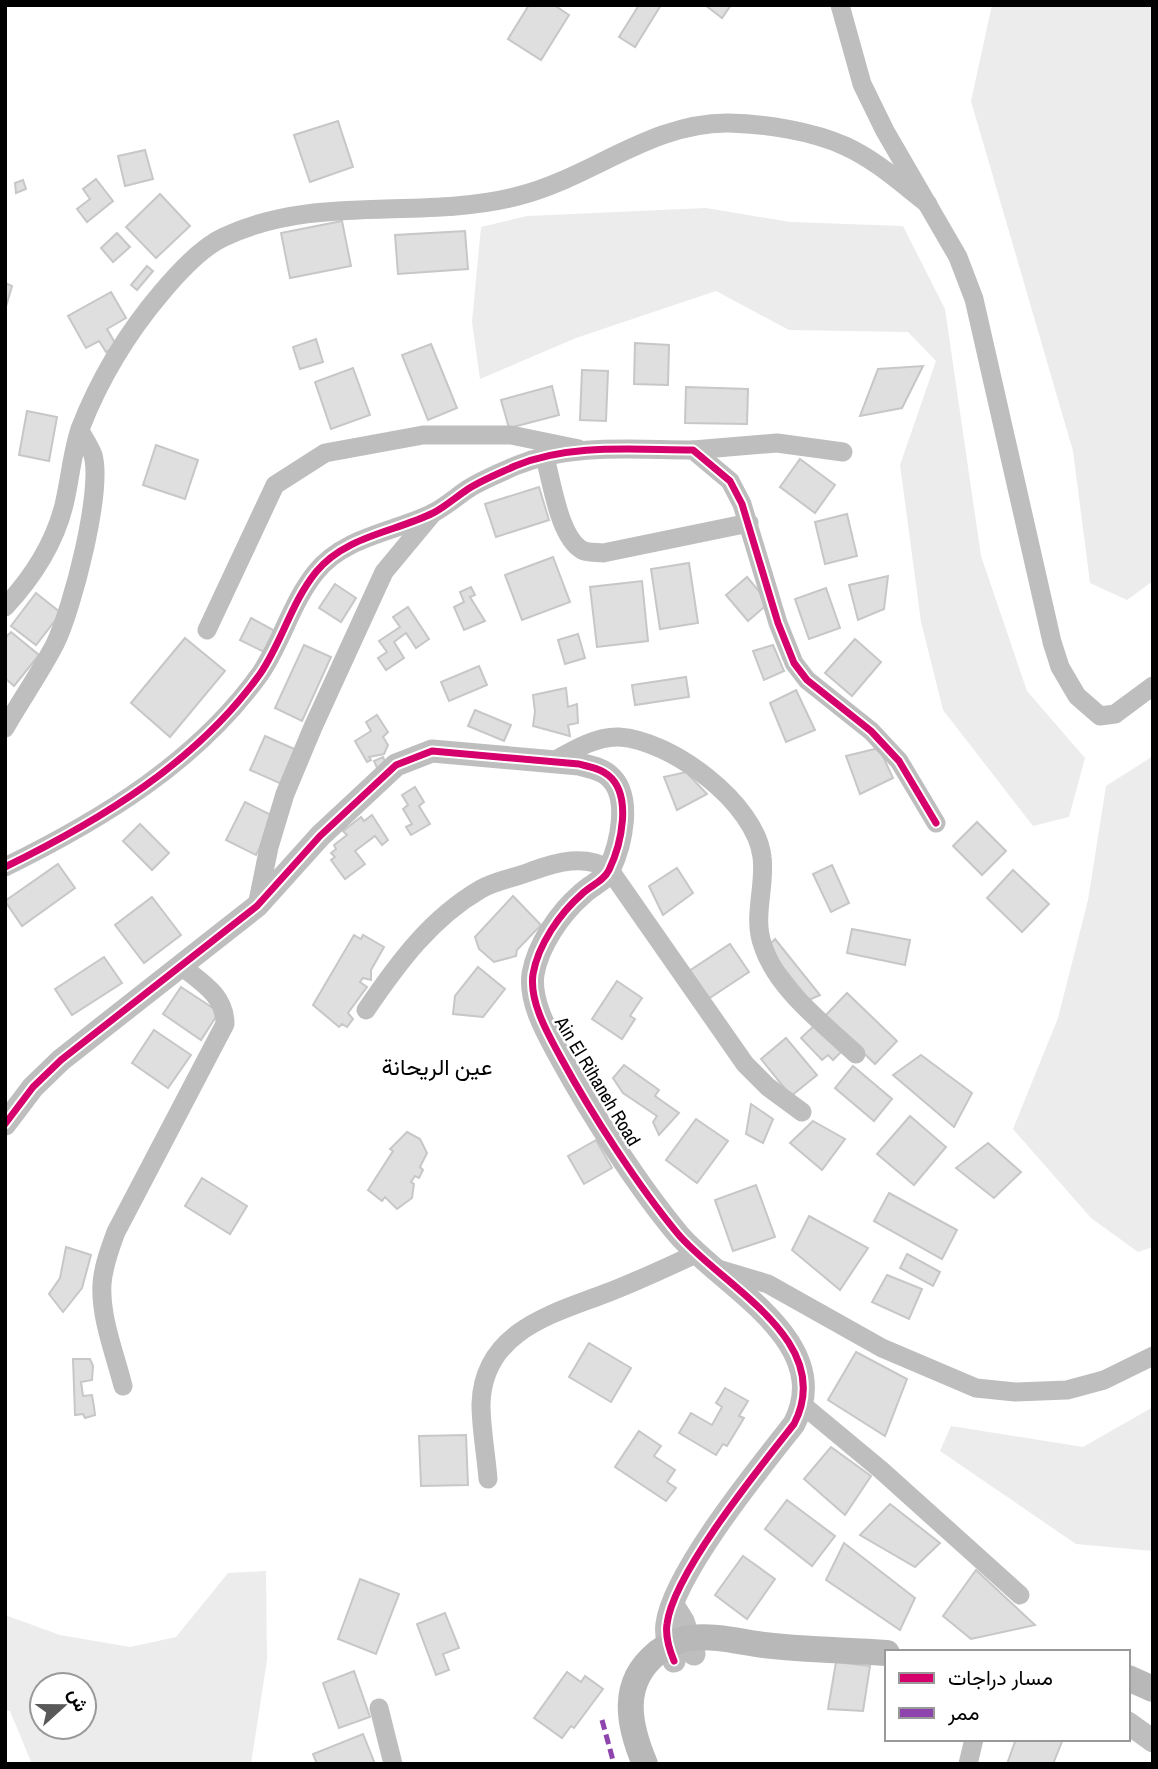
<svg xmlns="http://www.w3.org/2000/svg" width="1158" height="1769" viewBox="0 0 1158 1769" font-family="'Archivo Narrow',Vazirmatn,sans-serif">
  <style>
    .green { fill: #ececec; fill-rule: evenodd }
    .building { fill: #dfdfdf; stroke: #c7c7c7; stroke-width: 2 }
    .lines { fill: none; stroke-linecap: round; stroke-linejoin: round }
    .minor { stroke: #bebebe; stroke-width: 19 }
    .tertiary { stroke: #bebebe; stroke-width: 23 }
    .secondary { stroke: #b8b8b8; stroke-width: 26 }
    .quiet { stroke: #8e44ad; stroke-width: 5; stroke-dasharray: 10 5; stroke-linecap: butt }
    .cycleway-casing { stroke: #fff; stroke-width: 11 }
    .cycleway { stroke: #d6006c; stroke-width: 7 }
    .labels { text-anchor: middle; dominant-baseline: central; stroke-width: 5; stroke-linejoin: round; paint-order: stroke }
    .street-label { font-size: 19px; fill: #000; stroke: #fff }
    .quarter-label { font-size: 23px; fill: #000; stroke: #fff }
  </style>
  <rect width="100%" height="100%" fill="#fff"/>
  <g class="green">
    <path d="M992,5H1153V581L1127,600L1090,583L1073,451L971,101Z"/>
    <path d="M706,208L790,222L903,226L945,309L981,556L1027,691L1085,758L1069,817L1033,826L943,710L921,622L900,465L936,361L908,332L789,330L716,291L576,338L480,379L472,322L481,227L527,216Z"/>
    <path d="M1153,756V1247L1138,1252L1091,1218L1013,1129L1058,1018L1088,900L1106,786Z"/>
    <path d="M1153,1407V1551L1076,1544L940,1451L951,1426L1083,1447Z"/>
    <path d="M266,1571L267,1660L251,1764H32L10,1711L5,1710V1615L60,1635L130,1647L176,1637L228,1573ZM84,1685V1727H42V1685Z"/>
  </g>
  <g class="building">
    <path d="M529,5H554L569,15L541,60L508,39Z"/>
    <path d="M639,5H661L635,47L619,37Z"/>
    <path d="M705,5H731L722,18Z"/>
    <path d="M338,121L353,167L310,182L294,135Z"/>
    <path d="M145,150L153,179L125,186L118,156Z"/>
    <path d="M96,179L113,201L87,222L77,209L90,199L83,189Z"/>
    <path d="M23,180L26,189L16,193L15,183Z"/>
    <path d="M160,194L190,226L156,258L126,227Z"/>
    <path d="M342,221L351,266L290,278L281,233Z"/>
    <path d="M465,231L468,269L398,274L395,235Z"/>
    <path d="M117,233L130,247L113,262L101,248Z"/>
    <path d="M147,266L153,271L137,290L131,285Z"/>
    <path d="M5,283L12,286L5,310Z"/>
    <path d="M111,292L126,318L107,329L117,346L106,352L99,341L86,348L68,316Z"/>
    <path d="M316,339L323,362L300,369L293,347Z"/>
    <path d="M635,343L669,345L668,385L634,384Z"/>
    <path d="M431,344L457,408L428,420L402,355Z"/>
    <path d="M923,366L902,408L860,416L878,369Z"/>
    <path d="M353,368L370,415L331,429L315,382Z"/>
    <path d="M582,370L608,371L606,421L580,420Z"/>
    <path d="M552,386L559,415L509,428L501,400Z"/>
    <path d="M686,387L748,389L747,424L685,423Z"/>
    <path d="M27,411L57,417L49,461L19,455Z"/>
    <path d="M156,445L198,460L185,499L143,485Z"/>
    <path d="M800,459L835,485L815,513L780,487Z"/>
    <path d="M539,487L549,520L496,537L485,504Z"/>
    <path d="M847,514L857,556L825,564L815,522Z"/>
    <path d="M553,557L570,602L522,620L505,575Z"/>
    <path d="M689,563L698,623L660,629L651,569Z"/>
    <path d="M888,576L884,609L858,620L849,585Z"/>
    <path d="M747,577L769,603L748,621L726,595Z"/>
    <path d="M642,581L648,641L597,647L590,587Z"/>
    <path d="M335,584L356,598L341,622L319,608Z"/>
    <path d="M471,587L475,595L470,597L485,621L464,630L454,607L464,602L460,592Z"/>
    <path d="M826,588L840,628L809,639L795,599Z"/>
    <path d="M36,593L61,613L36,645L11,626Z"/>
    <path d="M408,607L429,639L416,648L406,633L394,642L404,658L386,670L378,658L387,652L379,641L400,627L393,617Z"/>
    <path d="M251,618L275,631L264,652L240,640Z"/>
    <path d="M11,632L39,655L14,686L5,678V638Z"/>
    <path d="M578,634L585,658L565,664L558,640Z"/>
    <path d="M185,638L225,671L170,737L131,703Z"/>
    <path d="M855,639L881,662L852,696L825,673Z"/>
    <path d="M304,645L331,657L302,721L275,708Z"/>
    <path d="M773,645L784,671L764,680L753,651Z"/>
    <path d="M479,666L487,685L449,701L441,682Z"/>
    <path d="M686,677L689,697L635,705L632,685Z"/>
    <path d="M566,688L568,707L577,704L578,723L568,725L570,736L533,726L535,712L533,695Z"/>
    <path d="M796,690L815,730L786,742L770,703Z"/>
    <path d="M475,710L511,725L504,741L468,726Z"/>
    <path d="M377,715L388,732L383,737L388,745L384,754L369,757L371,760L367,762L355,741L371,731L366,722Z"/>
    <path d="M265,736L299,751L284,785L250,770Z"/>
    <path d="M879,748L893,778L860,794L846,756Z"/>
    <path d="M383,757L387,766L378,770L374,761Z"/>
    <path d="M686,772L707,794L677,810L664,777Z"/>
    <path d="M415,787L424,802L419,806L430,824L411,835L406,827L412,824L403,809L408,805L402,795Z"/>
    <path d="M245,802L275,817L256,855L226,840Z"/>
    <path d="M372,815L388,840L382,845L375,836L355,851L365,864L345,879L331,860L335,857L331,853L336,849L334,845L347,835L343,831L361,817L364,821Z"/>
    <path d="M977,822L1006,851L982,875L953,846Z"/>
    <path d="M140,824L169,853L152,870L123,841Z"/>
    <path d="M58,864L75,888L22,926L5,901Z"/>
    <path d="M832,865L849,903L831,912L813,874Z"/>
    <path d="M677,868L693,893L663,915L649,886Z"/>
    <path d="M1013,870L1049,904L1022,932L987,898Z"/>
    <path d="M513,896L541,925L517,950L516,956L494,962L479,949L475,937Z"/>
    <path d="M152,897L181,935L144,963L115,925Z"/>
    <path d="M852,929L910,940L905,965L847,953Z"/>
    <path d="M354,935L361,939L363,935L384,947L371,970V980L363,978L360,982L367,987L348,1013L353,1019L347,1027L342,1024L339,1027L313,1005Z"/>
    <path d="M775,939L820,995L809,1000L767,947Z"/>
    <path d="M730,944L749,972L708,999L689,971Z"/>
    <path d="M104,957L122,983L72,1015L55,989Z"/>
    <path d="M478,967L505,989L483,1017L453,1014L455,996Z"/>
    <path d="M617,981L642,998L630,1016L635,1019L622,1039L592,1019Z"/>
    <path d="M181,987L219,1012L201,1040L163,1014Z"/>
    <path d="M847,993L897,1041L875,1064L825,1016Z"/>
    <path d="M815,1025L841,1052L833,1060L828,1055L822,1060L801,1038Z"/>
    <path d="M154,1030L191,1055L168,1088L132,1063Z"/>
    <path d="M786,1038L817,1075L791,1096L761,1059Z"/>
    <path d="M921,1055L972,1093L954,1127L893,1075Z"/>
    <path d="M624,1065L659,1090L655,1096L679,1113L659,1135L653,1122L657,1116L623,1093L613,1078Z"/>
    <path d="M853,1066L892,1099L874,1121L835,1088Z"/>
    <path d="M751,1104L773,1119L763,1143L746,1134Z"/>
    <path d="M910,1116L946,1147L914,1185L877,1154Z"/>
    <path d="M696,1119L728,1141L697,1183L666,1160Z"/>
    <path d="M813,1121L845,1139L822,1170L790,1143Z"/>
    <path d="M407,1132L420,1139L427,1153L420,1167L423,1170L419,1178L415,1176L411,1182L414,1184L412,1198L397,1209L385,1197L382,1201L368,1190L393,1151L390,1149Z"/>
    <path d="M596,1140L612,1168L584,1184L568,1156Z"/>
    <path d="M988,1143L1021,1172L994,1198L956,1168Z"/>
    <path d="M202,1178L247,1206L230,1234L185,1206Z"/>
    <path d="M756,1185L775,1237L733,1251L715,1200Z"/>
    <path d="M889,1193L957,1230L942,1259L874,1221Z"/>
    <path d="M809,1216L868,1248L840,1290L792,1250Z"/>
    <path d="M66,1247L91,1255L82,1288L63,1312L49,1294L60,1278Z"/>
    <path d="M907,1254L940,1272L933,1286L900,1268Z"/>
    <path d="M887,1275L922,1289L909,1319L872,1302Z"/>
    <path d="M589,1343L631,1368L611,1402L569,1377Z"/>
    <path d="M856,1352L907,1379L885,1436L828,1400Z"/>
    <path d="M73,1359H90L93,1366L92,1380L81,1382L83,1396L92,1395L94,1407L95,1415L85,1418L83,1414L75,1415Z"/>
    <path d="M725,1388L748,1401L739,1416L744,1418L727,1446L723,1444L716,1455L679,1433L691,1413L712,1425L722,1407L716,1403Z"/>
    <path d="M639,1431L661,1446L654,1456L675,1470L667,1482L676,1488L666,1501L615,1467Z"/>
    <path d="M466,1435L468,1485L421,1486L419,1436Z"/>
    <path d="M831,1447L871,1476L845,1515L804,1479Z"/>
    <path d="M787,1500L835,1536L812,1566L765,1529Z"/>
    <path d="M890,1504L940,1543L915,1567L860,1535Z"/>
    <path d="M844,1543L915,1598L900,1630L826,1580Z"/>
    <path d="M743,1556L775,1579L747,1619L715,1595Z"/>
    <path d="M976,1570L1035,1625L971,1639L943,1616Z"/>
    <path d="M360,1579L399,1594L376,1654L338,1639Z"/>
    <path d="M445,1613L459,1648L443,1654L449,1670L436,1675L417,1624Z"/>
    <path d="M836,1662L870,1666L863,1711L828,1709Z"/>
    <path d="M354,1671L370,1717L339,1728L323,1683Z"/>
    <path d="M567,1672L581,1682L585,1676L603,1689L574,1728L571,1726L562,1738L534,1718Z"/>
    <path d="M363,1734L375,1764H317L313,1754Z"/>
    <path d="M1016,1739H1063L1053,1764H1007Z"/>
  </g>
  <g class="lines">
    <g class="minor">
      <path d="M840,5L862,84L885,131L958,257L974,299L1052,642L1060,667L1077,696L1100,716L1115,714L1153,686"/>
      <path d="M693,450L777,443L843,452"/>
      <path d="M545,458C552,482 559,537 582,550C587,553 597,552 603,553L749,523"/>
      <path d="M5,607C33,577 54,545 64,505C70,480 72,453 80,429C99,380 128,332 162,292C178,273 202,247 224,237C317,193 422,221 518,196C591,178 651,122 729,123C766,124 812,131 845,146C876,160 902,184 928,204"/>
      <path d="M207,630L275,485L325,453L423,435H511L579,449"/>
      <path d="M5,728C21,700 40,673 55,644C72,610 103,491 93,455C90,447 84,438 80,431"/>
      <path d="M550,763C570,752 595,736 619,737C671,740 756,803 762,857C766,886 752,917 763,946C777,989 824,1024 856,1054"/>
      <path d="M5,867C101,820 197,762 260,674C282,642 291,603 316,572C345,536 395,532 433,513C445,507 456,497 468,489C482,480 500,473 515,466C571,443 635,450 693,450L730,481L742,504L778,623L794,663L807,680L871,731L899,761L936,823"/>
      <path d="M257,906L269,847L285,794L313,727L384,572L433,513"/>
      <path d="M366,1010C398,963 431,918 481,889C497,880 515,878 532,871C557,862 585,854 609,869L745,1064L768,1087L802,1112"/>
      <path d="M715,1268L768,1284L882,1348L976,1388L1015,1392L1067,1390L1104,1380L1153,1356"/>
      <path d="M123,1386C115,1354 100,1317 102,1284C103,1267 110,1248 116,1232L225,1024C225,995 201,982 180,965"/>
      <path d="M804,1406L881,1470L1020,1595"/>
      <path d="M488,1479C486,1454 481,1428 481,1404C483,1332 551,1314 604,1294C636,1282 667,1267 698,1253"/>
      <path d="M379,1708L393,1764"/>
      <path d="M968,1764L974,1739"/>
    </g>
    <g class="tertiary">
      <path d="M5,1124L33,1087L61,1060L257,906L320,836L396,765L432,751L579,764C589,767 600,768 608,775C633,795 621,845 609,870C603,882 591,885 582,894C560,913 538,945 533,974C529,1002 548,1034 561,1058C591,1113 638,1186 678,1234C722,1286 837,1341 794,1424C760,1467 673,1574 667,1624C665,1637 669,1649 674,1661"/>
      <path d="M673,1605L683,1621L694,1654"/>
      <path d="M1128,1723L1153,1741"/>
    </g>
    <g class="secondary">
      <path d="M1128,1678L1153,1689"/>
      <path d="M645,1764C628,1724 620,1683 657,1653C667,1646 678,1639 690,1638C716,1635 740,1642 764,1645C805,1650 846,1650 887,1653"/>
    </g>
    <path class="quiet" d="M602,1720L614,1764"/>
    <defs>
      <g id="cycleway">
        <path d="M5,867C101,820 197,762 260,674C282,642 291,603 316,572C345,536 395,532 433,513C445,507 456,497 468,489C482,480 500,473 515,466C571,443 635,450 693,450L730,481L742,504L778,623L794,663L807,680L871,731L899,761L936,823"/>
        <path d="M5,1124L33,1087L61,1060L257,906L320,836L396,765L432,751L579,764C589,767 600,768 608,775C633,795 621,845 609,870C603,882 591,885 582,894C560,913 538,945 533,974C529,1002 548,1034 561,1058C591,1113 638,1186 678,1234C722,1286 837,1341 794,1424C760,1467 673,1574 667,1624C665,1637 669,1649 674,1661"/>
      </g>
    </defs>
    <use href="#cycleway" class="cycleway-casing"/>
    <use href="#cycleway" class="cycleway"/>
  </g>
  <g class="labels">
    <g class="street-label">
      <text transform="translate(598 1081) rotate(59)">Ain El Rihaneh Road</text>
    </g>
    <g class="quarter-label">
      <text x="437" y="1066">عين الريحانة</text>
    </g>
  </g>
  <rect width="1158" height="1769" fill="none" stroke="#000000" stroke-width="14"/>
  <rect x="885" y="1650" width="245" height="91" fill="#ffffff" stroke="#999999" stroke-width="2"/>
  <rect x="899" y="1673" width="35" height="10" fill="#d6006c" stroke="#999999" stroke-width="2"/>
  <text x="948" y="1685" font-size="21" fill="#000000">مسار دراجات</text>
  <rect x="899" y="1708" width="35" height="10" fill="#8e44ad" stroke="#999999" stroke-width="2"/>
  <text x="948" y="1720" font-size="21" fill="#000000">ممر</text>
  <g transform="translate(63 1706) rotate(69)"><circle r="33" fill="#ffffff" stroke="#999999" stroke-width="2"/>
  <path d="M0-5L12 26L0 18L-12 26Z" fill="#595959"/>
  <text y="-10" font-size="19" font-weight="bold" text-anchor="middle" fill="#000000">ش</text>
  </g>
</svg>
